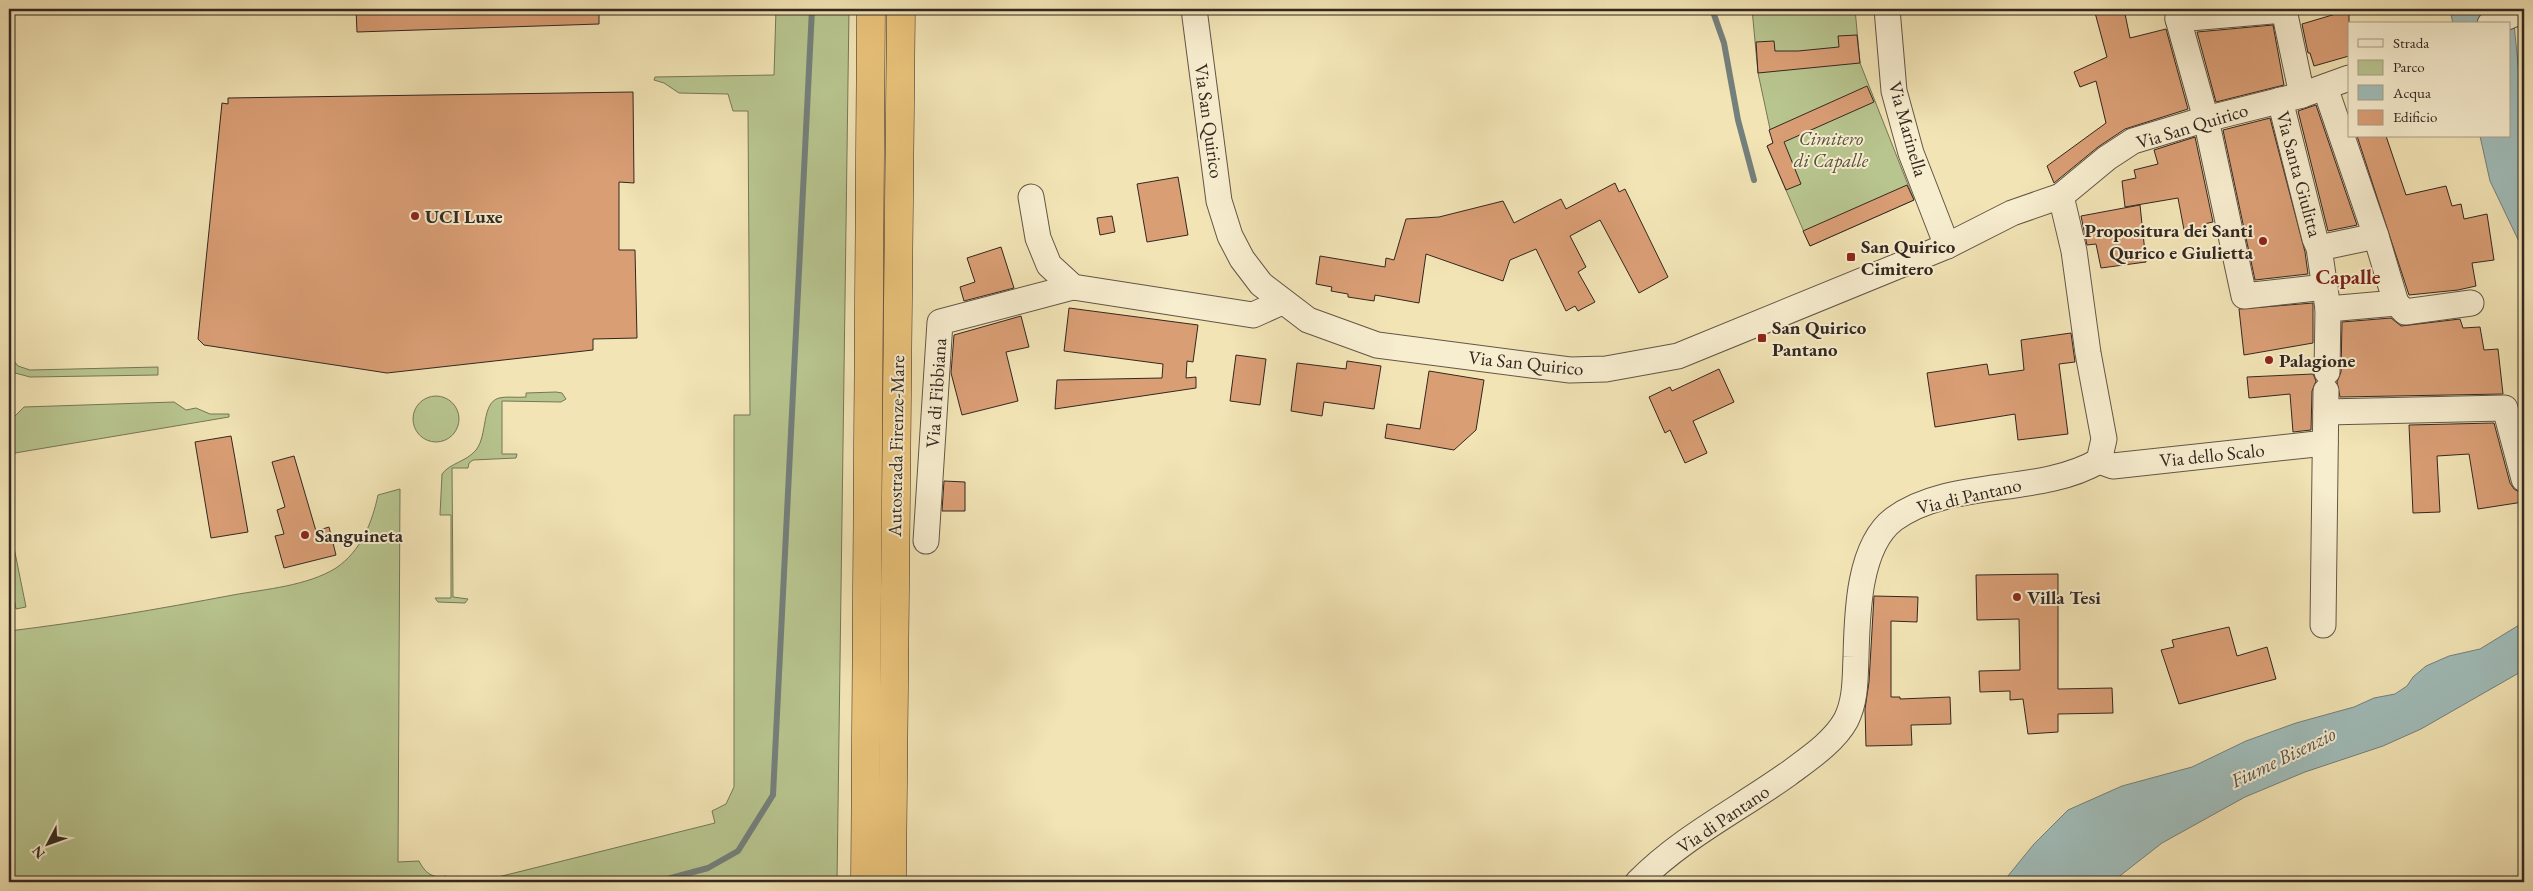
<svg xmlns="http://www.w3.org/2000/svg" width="2533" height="891" viewBox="0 0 2533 891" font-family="'EB Garamond',serif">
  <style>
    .green { fill: #b8c58f; stroke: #767658 }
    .water { fill: #a0bcb9; stroke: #74807c }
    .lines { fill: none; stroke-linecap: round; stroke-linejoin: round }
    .stream { stroke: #74807c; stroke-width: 6 }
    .building { fill: #da9e75; stroke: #332721 }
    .minor-casing { stroke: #635646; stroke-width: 27 }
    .highway-casing { stroke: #332721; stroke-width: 29 }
    .minor { stroke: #f7edcf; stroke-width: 25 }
    .highway { stroke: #e9c27a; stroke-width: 28 }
    .poi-dot { fill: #8f2418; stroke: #f7edcf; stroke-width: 2 }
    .labels { text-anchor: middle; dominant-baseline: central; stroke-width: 4; stroke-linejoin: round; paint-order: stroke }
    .street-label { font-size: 19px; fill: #332721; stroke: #f7edcf }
    .park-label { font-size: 19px; font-style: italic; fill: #544e3c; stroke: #f7edcf }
    .poi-label { font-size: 19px; font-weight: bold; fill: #332721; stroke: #f7edcf; text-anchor: start }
    .water-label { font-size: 20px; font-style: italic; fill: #54544f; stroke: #f7edcf }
    .quarter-label { font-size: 21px; font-weight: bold; fill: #7a1f14; stroke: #f7edcf }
  </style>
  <rect width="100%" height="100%" fill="#f2e4b5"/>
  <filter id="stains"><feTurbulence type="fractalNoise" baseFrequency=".004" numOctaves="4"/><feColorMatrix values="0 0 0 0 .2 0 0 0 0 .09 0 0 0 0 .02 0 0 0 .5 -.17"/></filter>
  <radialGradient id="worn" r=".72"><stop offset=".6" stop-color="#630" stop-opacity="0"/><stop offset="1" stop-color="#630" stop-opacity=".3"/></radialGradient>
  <g class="green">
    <path d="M776,9H849L837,882H478L715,823L712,811L726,804L734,787V415H750L748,111H733L728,94L679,93L664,83L654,80L655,77L774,75Z"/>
    <path d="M1752,9H1855L1860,63L1914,200L1810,246L1767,146L1773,143L1758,73Z"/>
    <path d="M9,355L18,366L30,370L158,367V375L30,377L15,373L9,368Z"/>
    <path d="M556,392L562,393L566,399L561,402L502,401V454H517L516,458L473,460L469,463L468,468H452L453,597L468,599L465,603L438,602L435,598H451V515H440L442,474C450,463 466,462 476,450C488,435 481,403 499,398C507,396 517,398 526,397V393Z"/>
    <circle cx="436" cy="419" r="23"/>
    <path d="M174,402L186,410L196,408L210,414H229V417L9,454V422L24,407Z"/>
    <path d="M400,489L398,862L419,861C425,873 433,879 446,876L448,882H9V631C84,622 159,609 233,595C266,589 307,586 336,568C361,551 372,523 378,495Z"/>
    <path d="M9,523L26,607L16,609L9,571Z"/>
  </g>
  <g class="water">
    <path d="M2450,9H2510L2514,24L2524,125V252L2490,181L2480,136H2509V24H2453Z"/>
    <path d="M2524,622V670L2421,729L2383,746L2305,772L2245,797L2162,843L2112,882H2003L2034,844L2068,810L2122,786L2192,767L2246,741L2296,723L2354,707L2374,698L2395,694L2407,686L2413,677L2426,666L2449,656L2480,649Z"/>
  </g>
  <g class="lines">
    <g class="stream">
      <path d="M1712,9L1724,43L1738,120L1754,180"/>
      <path d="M656,882L708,868L738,851L773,795L812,9"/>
    </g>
  </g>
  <g class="building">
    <path d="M356,9H599V24L357,32Z"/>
    <path d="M2094,9H2124L2130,38L2166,29L2188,109L2125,129L2098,147L2054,183L2047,166L2106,123L2096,81L2080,87L2074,72L2107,57Z"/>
    <path d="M2349,10V56L2314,66L2310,53H2308L2302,24Z"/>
    <path d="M2273,25L2284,85L2216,102L2197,32Z"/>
    <path d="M1857,35L1860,63L1758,73L1756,42L1774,41L1775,51H1798L1839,47L1838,36Z"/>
    <path d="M1867,86L1874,102L1784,142L1801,184L1786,190L1767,146L1773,143L1769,130Z"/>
    <path d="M633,92L634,183L619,182V250H635L637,338L593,339V350L387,373L204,345L198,339L222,103L228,104V98Z"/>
    <path d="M2316,105L2357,225L2328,231L2298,111Z"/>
    <path d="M2270,118L2305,252L2308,274L2255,280L2223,130Z"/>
    <path d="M2357,136H2386L2406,195L2446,186L2452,206L2461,204L2464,219L2487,214L2494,260L2472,263L2476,286L2458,290L2409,295Z"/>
    <path d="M2195,137L2213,222L2204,224L2206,231L2185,235L2178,198L2125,207L2122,181L2136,178L2134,170L2158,164L2154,150Z"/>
    <path d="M1178,177L1188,235L1147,242L1137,184Z"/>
    <path d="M1615,183L1619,192L1625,189L1668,277L1639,293L1600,220L1570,236L1586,267L1578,272L1595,302L1578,311L1575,306L1566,311L1536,249L1510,260L1503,281L1426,254L1419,303L1375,295L1374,301L1348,297V294L1331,291L1332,287L1316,284L1320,256L1385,267L1386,258L1394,260L1406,219L1439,217L1503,201L1514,223L1561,199L1566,209Z"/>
    <path d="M1907,185L1914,200L1810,246L1803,231Z"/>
    <path d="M2140,205L2146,262L2101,268L2096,244L2087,245L2081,216Z"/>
    <path d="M1112,216L1115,232L1100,235L1097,218Z"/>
    <path d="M1001,247L1014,288L964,301L960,287L975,282L967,258Z"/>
    <path d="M2313,303V343L2244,355L2239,309Z"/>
    <path d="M1069,308L1198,325L1193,362L1187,361L1186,378L1196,377V388L1055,409L1057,380L1162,378L1163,364L1064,351Z"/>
    <path d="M1021,316L1029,347L1006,352L1018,401L962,415L951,373L954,335Z"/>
    <path d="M2391,318L2401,326L2460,319L2463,328L2480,327L2484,350L2498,349L2503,394L2340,397L2337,382L2341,372L2342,322Z"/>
    <path d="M2071,333L2075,362L2059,364L2068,434L2018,440L2015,414L1935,427L1927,373L1987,364L1989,375L2024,370L2021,340Z"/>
    <path d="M1236,355L1266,359L1260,405L1230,401Z"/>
    <path d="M1347,361L1381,366L1374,409L1324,402L1322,416L1291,411L1297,363L1346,369Z"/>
    <path d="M1719,369L1734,402L1693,421L1707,453L1685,463L1670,430L1665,433L1649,397L1670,387L1672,391Z"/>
    <path d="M1429,371L1484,380L1476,430L1454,450L1385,438L1387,424L1420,429Z"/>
    <path d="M2313,374L2316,381L2312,391L2311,430L2293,432L2290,394L2249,398L2247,377Z"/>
    <path d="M2494,423L2510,483L2514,489L2521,493L2523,502L2478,509L2469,454L2437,456L2440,512L2413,513L2409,425Z"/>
    <path d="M231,436L248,532L211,538L195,442Z"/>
    <path d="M294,456L316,531L329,527L336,555L284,568L275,536L284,534L277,510L285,507L272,462Z"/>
    <path d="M944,481L965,482V511H942Z"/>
    <path d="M2058,574V689L2112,688L2113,713L2058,714V732L2028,734L2023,699L2010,700V691L1980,692L1979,671L2020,670L2019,619L1977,620L1976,575Z"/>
    <path d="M1874,596L1918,597L1917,622L1891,621V697H1900V699L1950,697L1951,724L1911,725L1912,745L1866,746L1865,709L1869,682Z"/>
    <path d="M2229,627L2237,656L2267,647L2276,679L2179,704L2161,650L2174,647L2172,640Z"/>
  </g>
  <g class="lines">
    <defs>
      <g id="minor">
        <path d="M1194,9L1219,201L1230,236L1242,259L1261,284L1308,320L1377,345L1570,370L1606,369L1678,356L1947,246L2012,213L2061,196L2107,158L2133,141L2206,119L2302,95L2349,78"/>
        <path d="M1887,9L1894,91L1911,153L1947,246"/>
        <path d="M2178,9V19L2206,119L2244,296L2325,287"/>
        <path d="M2178,19L2284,10L2302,95"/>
        <path d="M2490,24L2524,10"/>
        <path d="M2325,87L2376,236"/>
        <path d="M2280,100L2315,239L2319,248L2328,309L2396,303L2376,236L2319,248"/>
        <path d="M1031,197L1038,238L1049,265L1073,287L1253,315L1282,302"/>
        <path d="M2396,303L2405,312L2471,303"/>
        <path d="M2327,372L2328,309"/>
        <path d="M2326,412L2505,408L2524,479"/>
        <path d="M2099,461L2113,466L2325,443"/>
        <path d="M926,541L940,322L1073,287"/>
        <path d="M2323,625L2326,391"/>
        <path d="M1638,882C1681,838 1739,809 1788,774C1808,759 1834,742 1846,720C1856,700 1855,678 1856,657C1857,616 1858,546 1894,519C1950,478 2039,496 2099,461L2104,439L2088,353L2074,251L2061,196"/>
      </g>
      <g id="highway">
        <path d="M865,882L871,9"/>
        <path d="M892,882L901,9"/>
      </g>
    </defs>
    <use href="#minor" class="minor-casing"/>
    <use href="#highway" class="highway-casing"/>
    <use href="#minor" class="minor"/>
    <use href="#highway" class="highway"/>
  </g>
  <g class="poi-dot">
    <circle cx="415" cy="216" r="5"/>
    <circle cx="2263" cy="241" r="5"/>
    <rect x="1846" y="252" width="10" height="10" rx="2.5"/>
    <rect x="1757" y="333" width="10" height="10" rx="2.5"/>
    <circle cx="2269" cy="360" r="5"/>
    <circle cx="305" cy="535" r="5"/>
    <circle cx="2017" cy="597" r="5"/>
  </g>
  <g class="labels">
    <g class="street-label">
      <text transform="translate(1209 121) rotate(82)">Via San Quirico</text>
      <text transform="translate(2192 126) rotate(-17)">Via San Quirico</text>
      <text transform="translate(1908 129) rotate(74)">Via Marinella</text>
      <text transform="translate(2299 174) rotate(75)">Via Santa Giulitta</text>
      <text transform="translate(1526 363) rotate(6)">Via San Quirico</text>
      <text transform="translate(936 393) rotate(-86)">Via di Fibbiana</text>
      <text transform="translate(896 446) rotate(-89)">Autostrada Firenze-Mare</text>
      <text transform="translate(2212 455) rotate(-6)">Via dello Scalo</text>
      <text transform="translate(1969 496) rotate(-13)">Via di Pantano</text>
      <text transform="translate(1723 819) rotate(-34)">Via di Pantano</text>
    </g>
    <g class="park-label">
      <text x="1831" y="138">Cimitero<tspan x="1831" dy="22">di Capalle</tspan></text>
    </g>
    <g class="poi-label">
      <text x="425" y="216">UCI Luxe</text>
      <text x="2253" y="230" text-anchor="end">Propositura dei Santi<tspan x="2253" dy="22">Qurico e Giulietta</tspan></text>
      <text x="1861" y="246">San Quirico<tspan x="1861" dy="22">Cimitero</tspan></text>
      <text x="1772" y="327">San Quirico<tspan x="1772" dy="22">Pantano</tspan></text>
      <text x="2279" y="360">Palagione</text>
      <text x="315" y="535">Sanguineta</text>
      <text x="2027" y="597">Villa Tesi</text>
    </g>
    <g class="water-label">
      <text transform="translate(2283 757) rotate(-26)">Fiume Bisenzio</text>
    </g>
    <g class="quarter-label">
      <text x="2348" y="276">Capalle</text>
    </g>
  </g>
  <rect width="2533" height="891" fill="none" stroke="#f2e4b5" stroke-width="30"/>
  <rect x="10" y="10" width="2513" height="871" fill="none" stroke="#332721" stroke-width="2.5"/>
  <rect x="15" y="15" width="2503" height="861" fill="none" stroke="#332721"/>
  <rect x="2348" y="22" width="162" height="115" fill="#f7edcf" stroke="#a99e89"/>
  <rect x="2358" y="39" width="25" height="8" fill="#f7edcf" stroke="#a99e89"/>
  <text x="2393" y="48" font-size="15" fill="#332721">Strada</text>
  <rect x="2358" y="60" width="25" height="15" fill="#b8c58f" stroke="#a99e89"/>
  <text x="2393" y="72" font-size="15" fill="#332721">Parco</text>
  <rect x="2358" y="85" width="25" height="15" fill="#a0bcb9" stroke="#a99e89"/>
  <text x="2393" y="98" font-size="15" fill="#332721">Acqua</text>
  <rect x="2358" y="110" width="25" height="15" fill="#da9e75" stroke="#a99e89"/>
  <text x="2393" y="122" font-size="15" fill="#332721">Edificio</text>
  <g transform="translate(48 844) rotate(229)" stroke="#f7edcf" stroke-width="4" paint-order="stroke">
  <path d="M0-4L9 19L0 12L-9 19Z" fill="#332721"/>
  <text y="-8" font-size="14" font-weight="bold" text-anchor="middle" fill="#332721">N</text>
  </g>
  <rect width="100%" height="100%" filter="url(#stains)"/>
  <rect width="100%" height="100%" fill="url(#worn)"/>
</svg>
